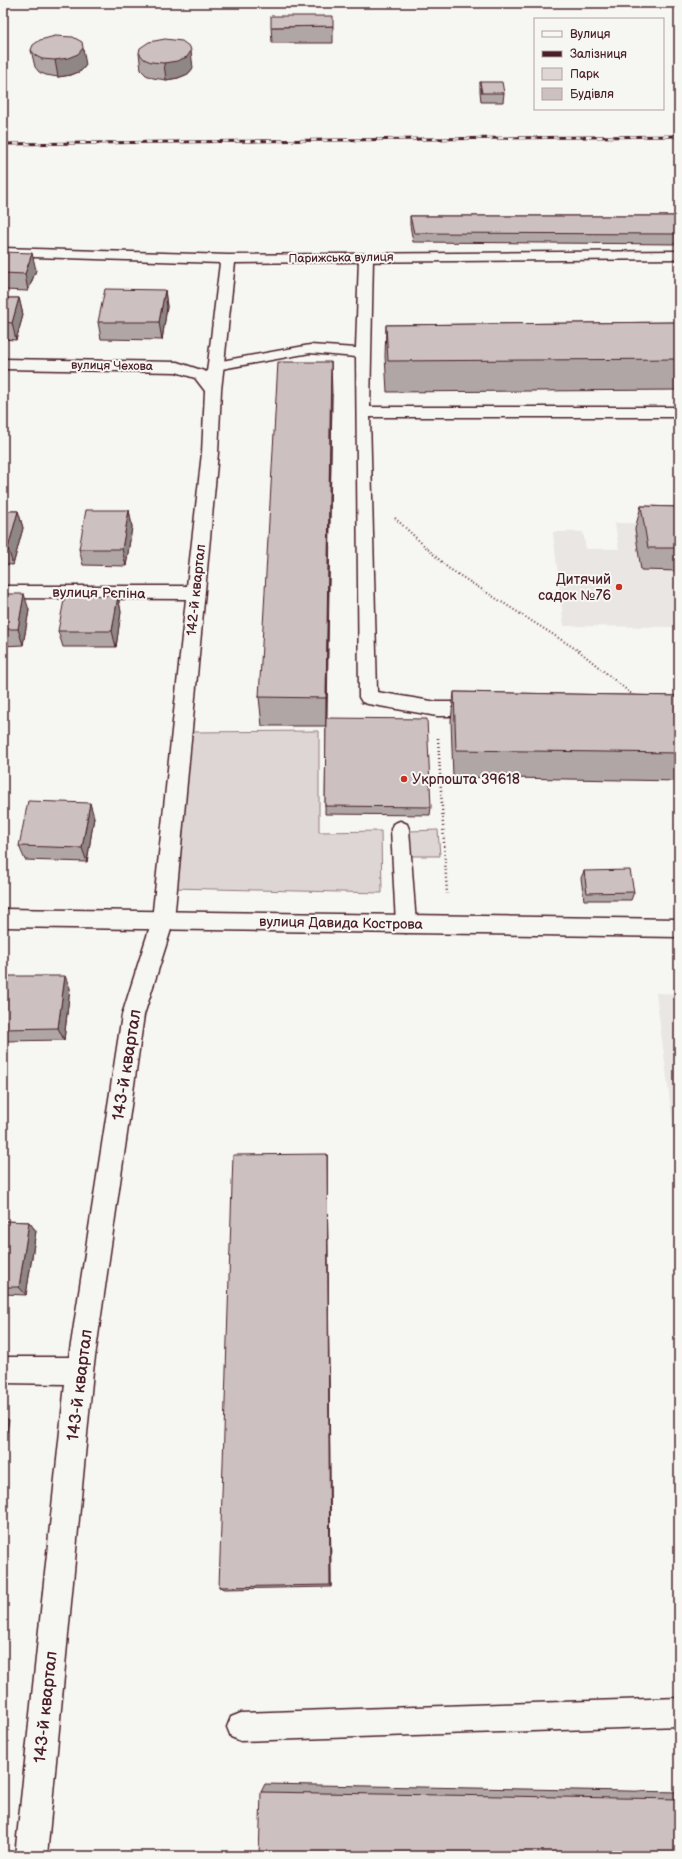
<svg xmlns="http://www.w3.org/2000/svg" width="682" height="1859" viewBox="0 0 682 1859" font-family="'Balsamiq Sans',sans-serif">
  <style>
    .built { fill: #e9e6e3 }
    .green { fill: #ddd6d5; stroke: #947a80 }
    .lines { fill: none; stroke-linecap: round; stroke-linejoin: round }
    .service-casing { stroke: #4a1f2b; stroke-width: 3 }
    .minor-casing { stroke: #4a1f2b; stroke-width: 3 }
    .tertiary-casing { stroke: #4a1f2b; stroke-width: 3 }
    .path-far1 { stroke: #4a1f2b; stroke-width: 2; stroke-dasharray: 1 2.5; stroke-linecap: butt }
    .path { stroke: #4a1f2b; stroke-width: 2.5; stroke-dasharray: 1 3; stroke-linecap: butt }
    .service { fill: #f6f6f2; fill-rule: evenodd }
    .minor { fill: #f6f6f2; fill-rule: evenodd }
    .tertiary { fill: #f6f6f2; fill-rule: evenodd }
    .rail-casing { stroke: #4a1f2b; stroke-width: 3 }
    .rail { stroke: #f6f6f2; stroke-width: 2; stroke-dasharray: 5.5; stroke-linecap: butt }
    .wall { fill: #afa6a5; stroke: #4a1f2b }
    .shaded-wall { fill: #8f8786; stroke: #4a1f2b }
    .building { fill: #ccc1c0; stroke: #4a1f2b }
    .poi-dot { fill: #c8321e; stroke: #f6f6f2; stroke-width: 1.5 }
    .labels { text-anchor: middle; dominant-baseline: central; stroke-width: 4; stroke-linejoin: round; paint-order: stroke }
    .far-street-label { font-size: 12px; fill: #4a1f2b; stroke: #f6f6f2 }
    .poi-label { font-size: 14px; fill: #4a1f2b; stroke: #f6f6f2; text-anchor: end }
    .street-label { font-size: 14px; fill: #4a1f2b; stroke: #f6f6f2 }
    .near-street-label { font-size: 17px; fill: #4a1f2b; stroke: #f6f6f2 }
  </style>
  <rect width="100%" height="100%" fill="#f6f6f2"/>
  <filter id="ink" filterUnits="userSpaceOnUse"><feTurbulence type="fractalNoise" baseFrequency=".025" numOctaves="2"/><feDisplacementMap in="SourceGraphic" scale="8" xChannelSelector="R" yChannelSelector="G"/><feConvolveMatrix kernelMatrix="1 2 1 2 8 2 1 2 1" color-interpolation-filters="sRGB"/></filter>
  <g filter="url(#ink)">
    <g class="built">
      <path d="M615,523L679,524V627L564,626L553,532H583L586,549H619Z"/>
      <path d="M656,993L679,994V1170Z"/>
    </g>
    <g class="green">
      <path d="M319,731V832L381,831L382,893L172,888L189,732Z"/>
      <path d="M438,830L440,856H410L409,831Z"/>
    </g>
    <g class="lines">
      <defs>
        <g id="service">
          <path d="M366,254L371,255L373,258L370,407H679V417H370L377,692L437,702H479L485,704L488,709L485,714L479,716H437L368,704L362,702L359,697L356,357L310,353L216,370L211,369L209,366L211,363L216,362L310,345L356,348L359,258L361,255Z"/>
          <path d="M400,821L407,824L409,829L416,924L413,930L406,933L399,930L396,924L391,829L393,824Z"/>
          <path d="M679,1698V1726L241,1741L231,1737L227,1727L231,1717L241,1713Z"/>
        </g>
        <path id="minor" d="M3,248L228,255L679,251V259L235,263L221,390L218,453L174,920L144,1015L93,1371L47,1856H15L65,1384L3,1383V1357H69L122,1015L152,920L186,599L3,598V586H187L202,453L205,391L195,378L176,372L3,369V359L177,362L207,372L220,263L3,256Z"/>
        <path id="tertiary" d="M3,909L679,919V937L3,927Z"/>
      </defs>
      <use href="#service" class="service-casing"/>
      <use href="#minor" class="minor-casing"/>
      <use href="#tertiary" class="tertiary-casing"/>
      <path class="path-far1" d="M395,518L448,568L579,651L634,696"/>
      <path class="path" d="M438,738L447,894"/>
      <use href="#service" class="service"/>
      <use href="#minor" class="minor"/>
      <use href="#tertiary" class="tertiary"/>
      <defs>
        <path id="rail" d="M3,144L679,136"/>
      </defs>
      <use href="#rail" class="rail-casing"/>
      <use href="#rail" class="rail"/>
    </g>
    <g class="wall">
      <path d="M333,26V43H272L271,27Z"/>
      <path d="M31,50L86,65L81,71L71,75L58,77L46,75L39,72L35,67Z"/>
      <path d="M139,53L193,68L188,74L178,78L166,80L153,78L146,75L141,70Z"/>
      <path d="M480,82L504,93L503,102H481L480,91Z"/>
      <path d="M410,216H679V244L413,242L410,225Z"/>
      <path d="M3,252L36,270L28,291L3,290Z"/>
      <path d="M165,290L167,307L162,340L101,339L98,322Z"/>
      <path d="M3,298H19L23,315L16,340L3,339Z"/>
      <path d="M679,322V390L387,392L385,356L386,325Z"/>
      <path d="M332,394L327,718L431,807L430,815L325,814L326,726H262L259,697Z"/>
      <path d="M641,506L679,507V571L641,570L635,529Z"/>
      <path d="M129,510L132,527L126,566L83,565L79,549Z"/>
      <path d="M3,511H18L23,528L13,565L3,564Z"/>
      <path d="M3,594L29,610L23,645L3,646Z"/>
      <path d="M118,596L121,612L116,647H63L58,631Z"/>
      <path d="M454,692L679,696V781L453,777L451,721Z"/>
      <path d="M94,817L87,862L25,860L19,846Z"/>
      <path d="M584,871L634,892L631,900H584L581,878Z"/>
      <path d="M3,976L70,988L64,1040L3,1041Z"/>
      <path d="M327,1154L331,1587L225,1589L219,1587Z"/>
      <path d="M3,1221L29,1222L36,1231L26,1295L3,1294Z"/>
      <path d="M265,1784L679,1792V1856L261,1792Z"/>
    </g>
    <g class="shaded-wall">
      <path d="M83,48L86,65L81,71L71,75L58,77L55,60Z"/>
      <path d="M191,51L193,68L188,74L178,78L166,80L164,63Z"/>
      <path d="M32,253L36,270L28,291L25,274Z"/>
      <path d="M165,290L167,307L162,340L159,322Z"/>
      <path d="M19,298L23,315L16,340L12,323Z"/>
      <path d="M331,362L332,394L326,726V698Z"/>
      <path d="M129,510L132,527L126,566L122,549Z"/>
      <path d="M18,511L23,528L13,565L8,548Z"/>
      <path d="M24,594L29,610L23,645L18,629Z"/>
      <path d="M118,596L121,612L116,647L112,631Z"/>
      <path d="M90,803L94,817L87,862L82,848Z"/>
      <path d="M65,976L70,988L64,1040L58,1028Z"/>
      <path d="M327,1154V1173L331,1587L330,1585Z"/>
      <path d="M29,1222L36,1231L26,1295L19,1287Z"/>
      <path d="M3,1416L9,1420L3,1457Z"/>
    </g>
    <g class="building">
      <path d="M271,16H333V26L271,27Z"/>
      <path d="M55,36L73,37L82,42L83,48L78,54L68,58L55,60L42,59L36,56L31,50L33,45L40,40Z"/>
      <path d="M165,39L182,41L190,47L191,51L187,57L177,61L164,63L151,62L144,59L139,53L140,48L149,42Z"/>
      <path d="M480,82H502L504,93H482Z"/>
      <path d="M410,216H679V234L414,233Z"/>
      <path d="M3,252L32,253L25,274L3,273Z"/>
      <path d="M105,289L165,290L159,322H98Z"/>
      <path d="M3,298H19L12,323L3,322Z"/>
      <path d="M679,322V359L388,361L386,325Z"/>
      <path d="M278,362H331L326,698L259,697Z"/>
      <path d="M641,506L679,507V548H648Z"/>
      <path d="M86,510H129L122,549H79Z"/>
      <path d="M3,511H18L8,548H3Z"/>
      <path d="M3,594H24L18,629H3Z"/>
      <path d="M65,595L118,596L112,631H58Z"/>
      <path d="M454,692L679,696V753L456,750Z"/>
      <path d="M326,718L427,719L431,807L325,806Z"/>
      <path d="M28,801L90,803L82,848L19,846Z"/>
      <path d="M630,870L634,892L587,893L584,871Z"/>
      <path d="M3,976H65L58,1028L3,1029Z"/>
      <path d="M327,1154L330,1585L219,1587L233,1155Z"/>
      <path d="M3,1221L29,1222L19,1287H3Z"/>
      <path d="M261,1792L679,1799V1856H259Z"/>
    </g>
  </g>
  <g class="poi-dot">
    <circle cx="619" cy="587" r="4"/>
    <circle cx="404" cy="779" r="4"/>
  </g>
  <g class="labels">
    <g class="far-street-label">
      <text transform="translate(341 258) rotate(-1)">Парижська вулиця</text>
      <text transform="translate(112 366) rotate(1)">вулиця Чехова</text>
    </g>
    <g class="poi-label">
      <text x="611" y="579">Дитячий<tspan x="611" dy="16">садок №76</tspan></text>
      <text x="412" y="779" text-anchor="start">Укрпошта 39618</text>
    </g>
    <g class="street-label">
      <text transform="translate(196 590) rotate(-84)">142-й квартал</text>
      <text transform="translate(99 593) rotate(1)">вулиця Рєпіна</text>
      <text transform="translate(341 923) rotate(1)">вулиця Давида Кострова</text>
    </g>
    <g class="near-street-label">
      <text transform="translate(127 1065) rotate(-81)">143-й квартал</text>
      <text transform="translate(80 1385) rotate(-83)">143-й квартал</text>
      <text transform="translate(46 1707) rotate(-84)">143-й квартал</text>
    </g>
  </g>
  <rect width="682" height="1859" fill="none" stroke="#f6f6f2" stroke-width="16"/>
  <rect x="8" y="8" width="666" height="1843" fill="none" stroke="#4a1f2b" stroke-width="1.5" filter="url(#ink)"/>
  <rect x="534" y="18" width="130" height="92" fill="#f6f6f2" stroke="#b1a0a2"/>
  <rect x="542" y="31" width="20" height="6" fill="#f6f6f2" stroke="#b1a0a2"/>
  <text x="570" y="38" font-size="12" fill="#4a1f2b">Вулиця</text>
  <rect x="542" y="51" width="20" height="6" fill="#4a1f2b" stroke="#b1a0a2"/>
  <text x="570" y="58" font-size="12" fill="#4a1f2b">Залізниця</text>
  <rect x="542" y="68" width="20" height="12" fill="#ddd6d5" stroke="#b1a0a2"/>
  <text x="570" y="78" font-size="12" fill="#4a1f2b">Парк</text>
  <rect x="542" y="88" width="20" height="12" fill="#ccc1c0" stroke="#b1a0a2"/>
  <text x="570" y="98" font-size="12" fill="#4a1f2b">Будівля</text>
</svg>
